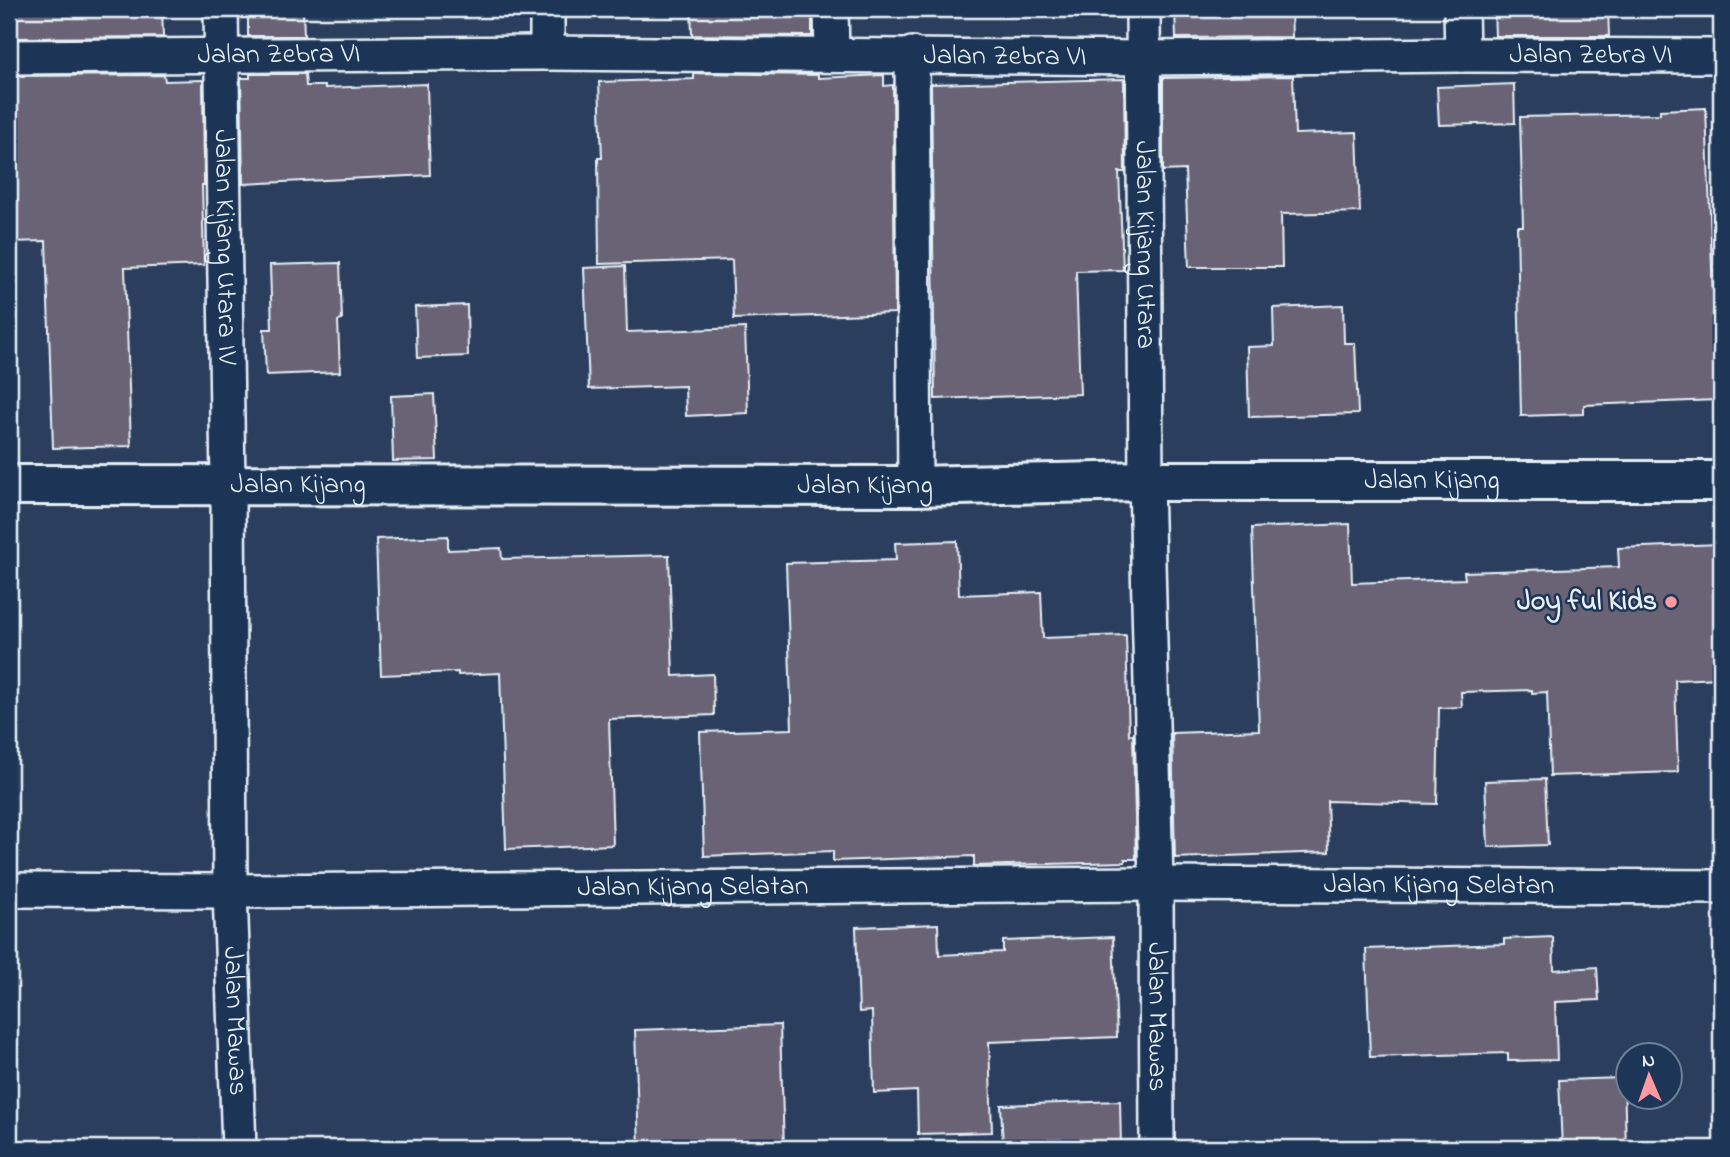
<svg xmlns="http://www.w3.org/2000/svg" width="1730" height="1157" viewBox="0 0 1730 1157" font-family="'Indie Flower',sans-serif">
  <style>
    .building { fill: #696475; stroke: #e8f1f8; stroke-width: 2 }
    .lines { fill: none; stroke-linecap: round; stroke-linejoin: round }
    .street-casing { stroke: #e8f1f8; stroke-width: 38 }
    .secondary-casing { stroke: #e8f1f8; stroke-width: 44 }
    .street { stroke: #1d3557; stroke-width: 33 }
    .secondary { stroke: #1d3557; stroke-width: 38 }
    .poi-dot { fill: #ff9aa2; stroke: #1d3557; stroke-width: 2.5 }
    .labels { text-anchor: middle; dominant-baseline: central; stroke-width: 5; stroke-linejoin: round; paint-order: stroke }
    .street-label { font-size: 28px; fill: #e8f1f8; stroke: #1d3557 }
    .poi-label { font-size: 28px; font-weight: bold; fill: #e8f1f8; stroke: #1d3557; text-anchor: end }
  </style>
  <rect width="100%" height="100%" fill="#2c3e5d"/>
  <filter id="ink" filterUnits="userSpaceOnUse"><feTurbulence type="fractalNoise" baseFrequency=".0143" numOctaves="2"/><feDisplacementMap in="SourceGraphic" scale="14" xChannelSelector="R" yChannelSelector="G"/><feConvolveMatrix kernelMatrix="1 2 1 2 8 2 1 2 1" color-interpolation-filters="sRGB"/></filter>
  <g filter="url(#ink)">
    <g class="building">
      <path d="M9,9H162L163,37L9,38Z"/>
      <path d="M248,9H303L304,36H248Z"/>
      <path d="M691,9H812V36L692,35Z"/>
      <path d="M1175,9H1291L1292,37L1176,38Z"/>
      <path d="M1494,9H1608L1609,36H1495Z"/>
      <path d="M694,73L818,75V78L884,75V86L893,85L895,313L734,319L732,260L599,264L598,158H602L599,82L694,79Z"/>
      <path d="M250,74H305L306,86H325V88L427,84L430,175L243,184L241,78H250Z"/>
      <path d="M164,75L165,81L203,80L204,185H202L204,265L125,268L131,446L53,448L46,241L9,242V76Z"/>
      <path d="M1293,76L1295,134L1357,132L1360,212L1281,214L1282,267H1189L1185,170L1163,171V78Z"/>
      <path d="M1124,79L1125,172H1119L1123,270L1076,271L1080,394L935,399L931,84Z"/>
      <path d="M1514,84L1515,123L1439,125L1437,87Z"/>
      <path d="M1706,108L1717,400L1584,405V414L1521,416L1517,226H1523L1520,117L1660,114V110Z"/>
      <path d="M340,263L342,320L338,321L340,372L266,375L264,329H272L270,265Z"/>
      <path d="M625,266L627,332L745,328L748,413L686,416L685,386L589,389L584,268Z"/>
      <path d="M467,305L468,356L417,358L415,307Z"/>
      <path d="M1343,305L1344,343H1355L1358,414L1249,417L1247,347L1274,346L1273,308Z"/>
      <path d="M434,394L437,460L393,461L391,396Z"/>
      <path d="M1350,524L1352,583L1465,579L1464,572L1619,567L1618,548L1720,544L1721,678L1675,680L1678,772L1550,776L1547,692L1532,693V690L1461,692L1462,707L1439,708L1437,804L1327,801L1329,852L1175,858L1172,733L1259,730L1252,528Z"/>
      <path d="M448,536V550L501,548L502,559L669,555L673,676L713,674L714,715L609,719L613,845L506,849L500,673L458,675V672L381,675L376,539Z"/>
      <path d="M957,541L959,595L1041,592L1043,638L1126,635L1129,735L1133,734L1136,859H1125V862L974,866V856L833,861V851L704,856L700,732L792,729L786,563L896,560L895,543Z"/>
      <path d="M1545,779L1548,845L1488,847L1485,781Z"/>
      <path d="M938,924L939,955L1003,952V941L1113,937L1117,1037L989,1042L992,1132L918,1134L917,1091L874,1093L872,1011L859,1012L856,927Z"/>
      <path d="M1553,937L1554,970L1597,967L1599,1000L1555,1002L1557,1060L1508,1061V1053L1370,1057L1366,949L1504,944V939Z"/>
      <path d="M780,1025L784,1148H639L635,1030Z"/>
      <path d="M1624,1078L1626,1148H1562L1559,1080Z"/>
      <path d="M1120,1101L1121,1148H1003L1001,1105Z"/>
    </g>
    <g class="lines">
      <defs>
        <g id="street">
          <path id="s1" d="M221,9L228,484L230,891L239,1148"/>
          <path d="M547,9V53"/>
          <path d="M831,9L832,54"/>
          <path id="s2" d="M1143,9L1146,481L1156,884L1157,1148"/>
          <path d="M1461,9L1462,55"/>
          <path d="M912,54L915,486"/>
          <path id="s3" d="M9,57L547,53L1144,58L1462,55L1721,56"/>
          <path id="s4" d="M9,890L230,891L1156,884L1721,887"/>
        </g>
        <g id="secondary">
          <path id="s5" d="M9,485L915,486L1146,481H1721"/>
        </g>
      </defs>
      <use href="#street" class="street-casing"/>
      <use href="#secondary" class="secondary-casing"/>
      <use href="#street" class="street"/>
      <use href="#secondary" class="secondary"/>
    </g>
  </g>
  <circle class="poi-dot" cx="1671" cy="602" r="7"/>
  <g class="labels">
    <g class="street-label">
      <text stroke="none"><textPath href="#s3" startOffset="270">Jalan Zebra VI</textPath></text>
      <text stroke="none"><textPath href="#s3" startOffset="1582">Jalan Zebra VI</textPath></text>
      <text stroke="none"><textPath href="#s3" startOffset="996">Jalan Zebra VI</textPath></text>
      <text stroke="none"><textPath href="#s2" startOffset="236">Jalan Kijang Utara</textPath></text>
      <text stroke="none"><textPath href="#s1" startOffset="238">Jalan Kijang Utara IV</textPath></text>
      <text stroke="none"><textPath href="#s5" startOffset="1423">Jalan Kijang</textPath></text>
      <text stroke="none"><textPath href="#s5" startOffset="289">Jalan Kijang</textPath></text>
      <text stroke="none"><textPath href="#s5" startOffset="856">Jalan Kijang</textPath></text>
      <text stroke="none"><textPath href="#s4" startOffset="1430">Jalan Kijang Selatan</textPath></text>
      <text stroke="none"><textPath href="#s4" startOffset="684">Jalan Kijang Selatan</textPath></text>
      <text stroke="none"><textPath href="#s2" startOffset="1008">Jalan Mawas</textPath></text>
      <text stroke="none"><textPath href="#s1" startOffset="1012">Jalan Mawas</textPath></text>
    </g>
    <g class="poi-label">
      <text x="1657" y="602">Joy ful Kids</text>
    </g>
  </g>
  <rect width="1730" height="1157" fill="none" stroke="#1d3557" stroke-width="35"/>
  <rect x="18" y="18" width="1695" height="1122" fill="none" stroke="#e8f1f8" stroke-width="2.5" filter="url(#ink)"/>
  <g transform="translate(1649 1076) rotate(358)"><circle r="33" fill="#1d3557" stroke="#6e8097" stroke-width="2"/>
  <path d="M0-5L12 26L0 18L-12 26Z" fill="#ff9aa2"/>
  <text y="-10" font-size="19" font-weight="bold" text-anchor="middle" fill="#e8f1f8">N</text>
  </g>
</svg>
